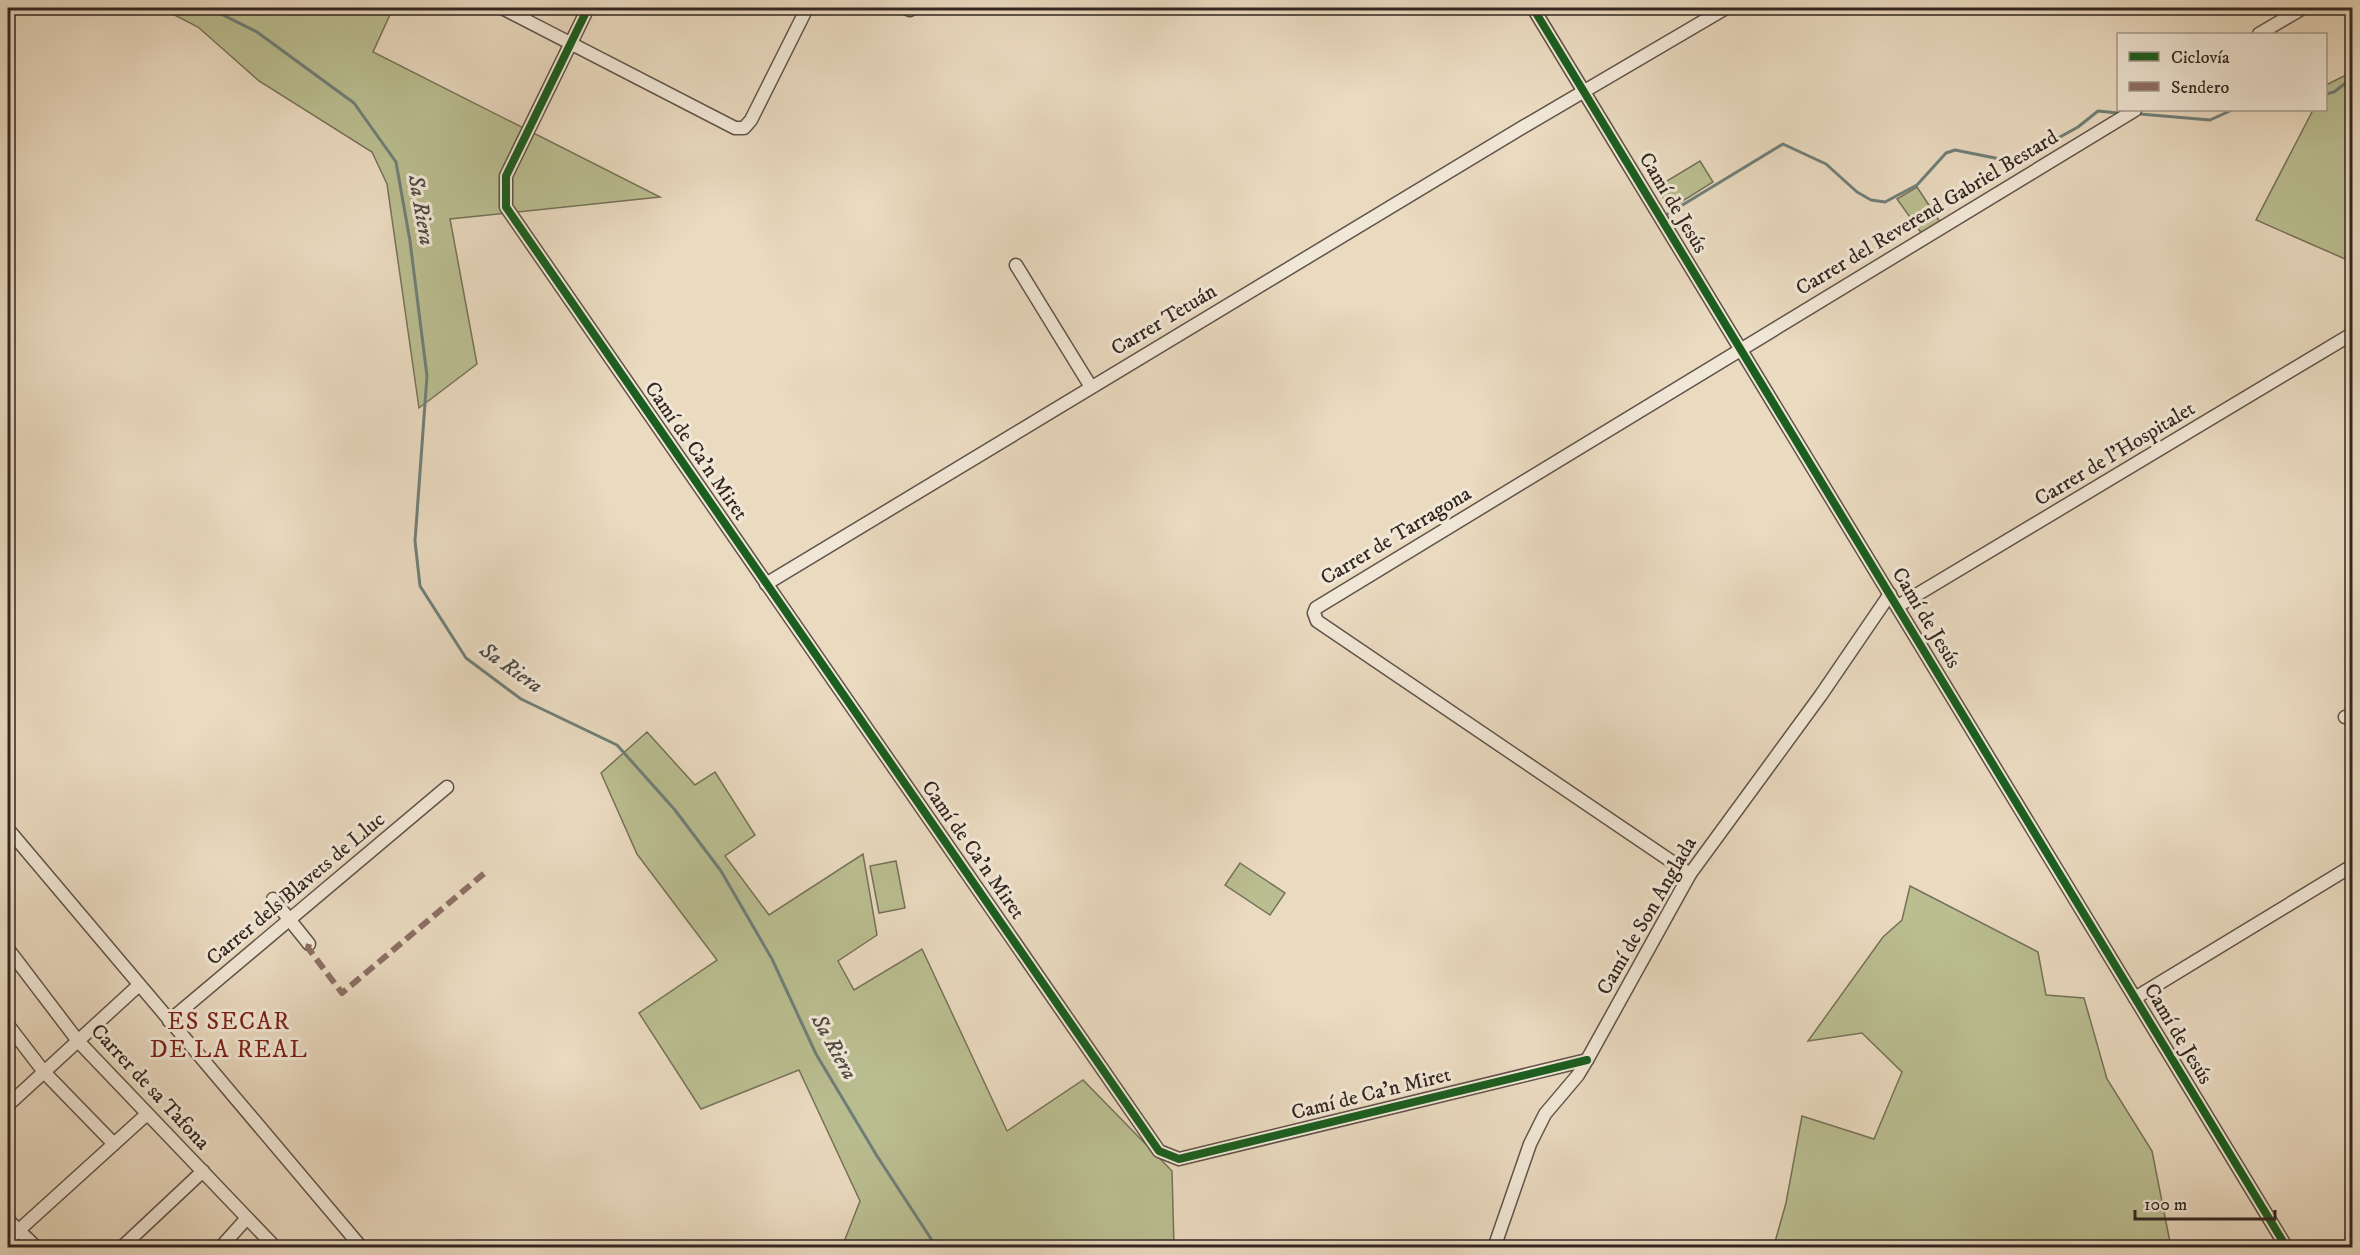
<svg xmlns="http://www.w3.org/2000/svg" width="2360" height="1255" viewBox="0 0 2360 1255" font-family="'IM FELL DW Pica',serif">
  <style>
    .green { fill: #babe91; stroke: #767259; stroke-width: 1.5 }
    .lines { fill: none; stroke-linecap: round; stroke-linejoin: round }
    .stream { stroke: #6f7f79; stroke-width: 3 }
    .minor-casing { stroke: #605349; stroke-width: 15 }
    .minor { stroke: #f1e7d6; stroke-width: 12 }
    .quiet { stroke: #8d6e63; stroke-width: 6; stroke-dasharray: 12 6; stroke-linecap: butt }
    .cycleway-casing { stroke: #f1e7d6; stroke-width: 11 }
    .cycleway { stroke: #1b5e20; stroke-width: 8 }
    .labels { text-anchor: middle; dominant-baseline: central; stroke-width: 6; stroke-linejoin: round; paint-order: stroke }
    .street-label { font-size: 21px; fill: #322621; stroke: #f1e7d6 }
    .water-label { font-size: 22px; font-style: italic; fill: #4c4b46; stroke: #f1e7d6 }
    .quarter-label { font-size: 24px; letter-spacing: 1.5px; fill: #7a1f14; stroke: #f1e7d6 }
  </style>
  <rect width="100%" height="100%" fill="#eadac0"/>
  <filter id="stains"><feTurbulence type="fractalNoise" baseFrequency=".00333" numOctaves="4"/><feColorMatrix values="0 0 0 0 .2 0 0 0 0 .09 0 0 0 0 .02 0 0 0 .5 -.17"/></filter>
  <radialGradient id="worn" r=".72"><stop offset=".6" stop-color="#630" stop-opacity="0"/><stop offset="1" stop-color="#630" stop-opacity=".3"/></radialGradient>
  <g class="green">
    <path d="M161,8H393L373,52L660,197L450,219L477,364L419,408L387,184L372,152L259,81L198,27Z"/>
    <path d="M2352,72V262L2256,220L2313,110H2326V85Z"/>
    <path d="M1700,161L1713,182L1670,209L1657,187Z"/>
    <path d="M1917,187L1940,222L1922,234L1897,199Z"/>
    <path d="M647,732L695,785L715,772L755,835L725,856L769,915L863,854L877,935L838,961L854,990L922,949L1007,1131L1083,1080L1172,1171L1174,1247H842L860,1201L799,1070L701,1109L639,1013L717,960L637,854L601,773Z"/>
    <path d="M896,861L905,908L879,913L870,866Z"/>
    <path d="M1240,863L1285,893L1270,915L1225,885Z"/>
    <path d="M1910,886L2038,952L2046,995L2084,998L2107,1079L2152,1151L2171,1247H1778L1775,1242L1786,1203L1802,1116L1874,1139L1902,1072L1862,1033L1808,1041L1883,937L1902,920Z"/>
  </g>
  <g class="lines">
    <g class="stream">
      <path d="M209,8L257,32L354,103L396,162L410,241L427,376L415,541L420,586L466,658L521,699L617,745L675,810L721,871L772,959L816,1054L877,1156L937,1248"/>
      <path d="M2326,94L2334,92L2352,78"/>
      <path d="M2140,114L2210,120L2232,110"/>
      <path d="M1666,215L1783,144L1826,164L1857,192L1871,200L1885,202L1917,185L1946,153L1955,150L2015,162L2078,127L2098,111L2118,113"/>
    </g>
    <defs>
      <g id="minor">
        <path d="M502,8L735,128H744L751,120L807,8"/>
        <path d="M588,8L506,176V207L1159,1151L1179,1159L1587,1060"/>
        <path d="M905,8L910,10L912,8"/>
        <path d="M1533,8L2287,1248"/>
        <path d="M2259,34L2303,8"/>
        <path d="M1016,265L1091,387"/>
        <path d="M766,584L1523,127L1726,8"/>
        <path d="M1898,606L2352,334"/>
        <path d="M2345,717L2352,719"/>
        <path d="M8,829L362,1248"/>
        <path d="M1690,874L1317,621L1314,613L1316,608L2135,110"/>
        <path d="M273,899L309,944"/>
        <path d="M8,949L78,1041L272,1244"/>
        <path d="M2135,998L2352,866"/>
        <path d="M169,1021L447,787"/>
        <path d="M8,1025L44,1072L114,1144"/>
        <path d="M8,1105L139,985"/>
        <path d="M8,1220L37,1248"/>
        <path d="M8,1240L147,1114"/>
        <path d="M121,1248L203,1171"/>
        <path d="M220,1248L247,1218"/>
        <path d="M1494,1248L1530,1144L1545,1114L1578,1075L1587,1060L1690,874L1821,695L1890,594"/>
      </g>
    </defs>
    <use href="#minor" class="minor-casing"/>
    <use href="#minor" class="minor"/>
    <path class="quiet" d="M309,944L308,948L342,993L487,871"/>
    <defs>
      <g id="cycleway">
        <path d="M588,8L506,176V207L1159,1151L1179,1159L1587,1060"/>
        <path d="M1533,8L2287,1248"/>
      </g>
    </defs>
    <use href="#cycleway" class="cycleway-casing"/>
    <use href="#cycleway" class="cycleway"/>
  </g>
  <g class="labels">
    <g class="street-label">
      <text transform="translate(1673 203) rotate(59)">Camí de Jesús</text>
      <text transform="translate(1927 213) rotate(-31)">Carrer del Reverend Gabriel Bestard</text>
      <text transform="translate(1164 320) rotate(-31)">Carrer Tetuán</text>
      <text transform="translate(696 451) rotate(55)">Camí de Ca'n Miret</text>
      <text transform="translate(2115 454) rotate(-31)">Carrer de l'Hospitalet</text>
      <text transform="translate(1396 536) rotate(-31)">Carrer de Tarragona</text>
      <text transform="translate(1926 618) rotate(59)">Camí de Jesús</text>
      <text transform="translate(973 850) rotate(55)">Camí de Ca'n Miret</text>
      <text transform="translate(296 889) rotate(-40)">Carrer dels Blavets de Lluc</text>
      <text transform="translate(1647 916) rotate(-60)">Camí de Son Anglada</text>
      <text transform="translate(2178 1034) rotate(59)">Camí de Jesús</text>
      <text transform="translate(150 1087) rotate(47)">Carrer de sa Tafona</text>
      <text transform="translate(1371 1094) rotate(-14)">Camí de Ca'n Miret</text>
    </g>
    <g class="water-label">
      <text transform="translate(421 210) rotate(80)">Sa Riera</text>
      <text transform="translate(511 668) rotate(35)">Sa Riera</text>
      <text transform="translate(834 1047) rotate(61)">Sa Riera</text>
    </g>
    <g class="quarter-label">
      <text x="229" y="1022">ES SECAR<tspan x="229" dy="28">DE LA REAL</tspan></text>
    </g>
  </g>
  <rect width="2360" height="1255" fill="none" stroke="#eadac0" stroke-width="30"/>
  <rect x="9" y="9" width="2342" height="1237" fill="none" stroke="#322621" stroke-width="3"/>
  <rect x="15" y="15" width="2330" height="1225" fill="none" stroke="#322621" stroke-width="1.5"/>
  <rect x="2117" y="33" width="210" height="78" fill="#f1e7d6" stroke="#a59a8e" stroke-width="1.5"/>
  <rect x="2129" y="52" width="30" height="9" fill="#1b5e20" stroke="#a59a8e" stroke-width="1.5"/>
  <text x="2171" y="63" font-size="18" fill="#322621">Ciclovía</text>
  <rect x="2129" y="82" width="30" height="9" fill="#8d6e63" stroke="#a59a8e" stroke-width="1.5"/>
  <text x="2171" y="93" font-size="18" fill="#322621">Sendero</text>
  <path d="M2135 1210v9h140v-9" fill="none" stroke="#322621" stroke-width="3"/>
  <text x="2144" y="1210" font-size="18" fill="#322621" stroke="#f1e7d6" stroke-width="4.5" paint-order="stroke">100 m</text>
  <rect width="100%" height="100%" filter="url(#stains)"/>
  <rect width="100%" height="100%" fill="url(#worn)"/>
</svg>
